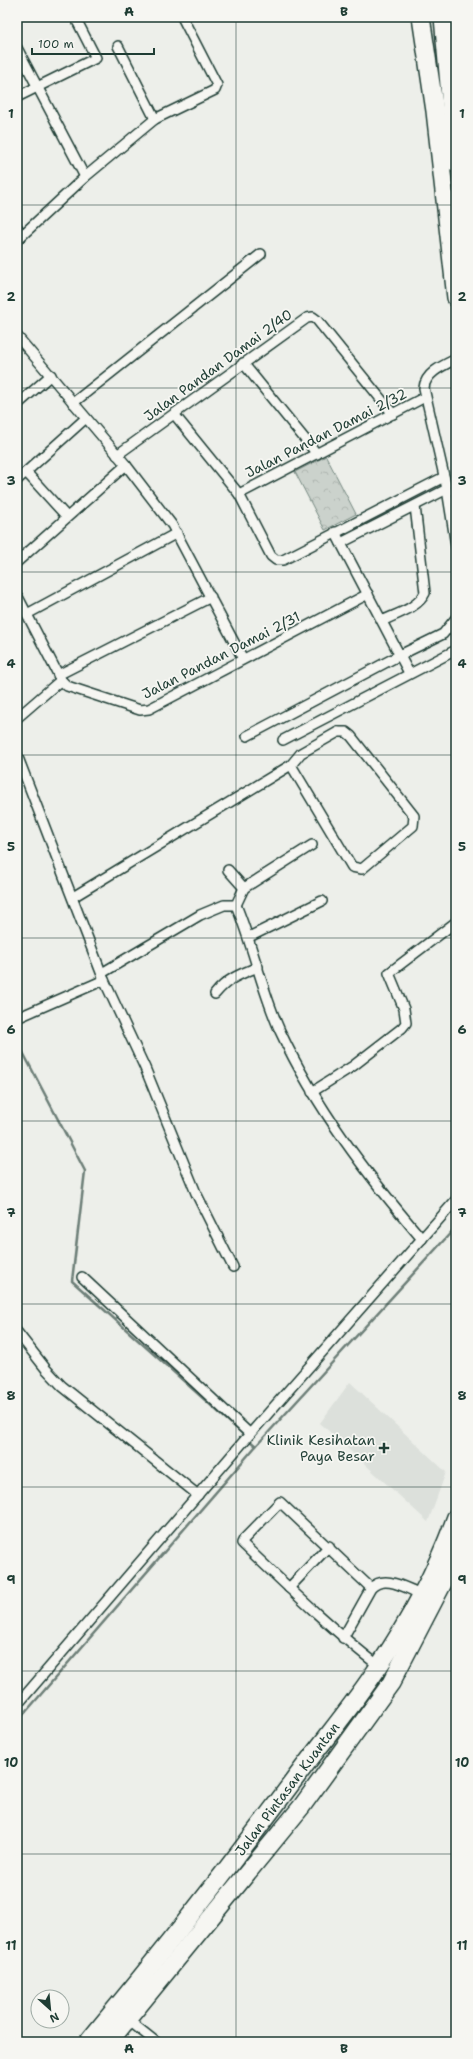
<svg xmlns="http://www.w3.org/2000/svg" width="473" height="2059" viewBox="0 0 473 2059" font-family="'Shantell Sans',sans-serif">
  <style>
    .built { fill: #dce0db }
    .park { fill: url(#park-crowns); stroke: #758880 }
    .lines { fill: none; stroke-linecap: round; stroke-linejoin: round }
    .stream { stroke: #6c7e77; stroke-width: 2.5 }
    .street-casing { stroke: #1f3d34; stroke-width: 12 }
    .highway-casing { stroke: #1f3d34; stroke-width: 20 }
    .street { stroke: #f6f6f2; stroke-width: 9 }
    .highway { stroke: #f6f6f2; stroke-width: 17 }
    .grid { fill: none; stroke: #1f3d34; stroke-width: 1; stroke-opacity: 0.55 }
    .poi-dot { fill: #1f3d34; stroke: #f6f6f2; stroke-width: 1.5 }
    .labels { text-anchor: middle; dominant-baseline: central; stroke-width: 3.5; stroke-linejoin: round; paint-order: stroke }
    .street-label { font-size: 14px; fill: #1f3d34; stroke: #f6f6f2 }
    .poi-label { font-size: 14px; fill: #1f3d34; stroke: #f6f6f2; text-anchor: end }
    .neatline { fill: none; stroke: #1f3d34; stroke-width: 1.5 }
    .grid-label { font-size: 13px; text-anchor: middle; font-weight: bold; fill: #1f3d34 }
  </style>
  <defs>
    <pattern id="park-crowns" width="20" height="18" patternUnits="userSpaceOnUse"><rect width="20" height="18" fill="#cbd2cc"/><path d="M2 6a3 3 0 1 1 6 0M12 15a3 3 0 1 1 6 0" fill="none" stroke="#aeb5b0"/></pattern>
  </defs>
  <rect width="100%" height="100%" fill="#edefea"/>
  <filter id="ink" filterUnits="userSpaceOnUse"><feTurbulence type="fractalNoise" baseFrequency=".025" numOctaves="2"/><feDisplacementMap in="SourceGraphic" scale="8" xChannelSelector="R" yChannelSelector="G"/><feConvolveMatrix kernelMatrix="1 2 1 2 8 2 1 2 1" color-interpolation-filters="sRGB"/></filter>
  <g filter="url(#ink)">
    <path class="built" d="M350,1382L446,1472L428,1522L320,1423Z"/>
    <path class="park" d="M326,456L356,514L325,530L295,472Z"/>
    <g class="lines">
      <g class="stream">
        <path d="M17,1041L85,1171L72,1281L244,1435"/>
        <path d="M250,1441L256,1446"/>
        <path d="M17,1722L256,1446L456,1227"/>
      </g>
      <defs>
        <g id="street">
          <path d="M118,46L155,119"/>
          <path d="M17,48L85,177"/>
          <path d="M17,97L96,58L75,17"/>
          <path d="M17,227L21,236"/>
          <path d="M17,240L85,177L155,119L215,90L217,85L182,17"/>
          <path d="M17,336L126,465L172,525L243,659"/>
          <path d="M456,359C444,365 425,373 424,388L447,489L456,546"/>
          <path d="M243,363L317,454"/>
          <path d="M73,403L261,254"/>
          <path d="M17,405L51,375"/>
          <path d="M174,414L239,494L271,556L276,560H283L444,477"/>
          <path d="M117,455L307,318L313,317L317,320L393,414"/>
          <path d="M26,472L67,517"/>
          <path d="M17,480L86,418"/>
          <path d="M239,494L425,397"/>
          <path d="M335,532L409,673"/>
          <path d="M341,543L447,489"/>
          <path d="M17,562L126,465"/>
          <path d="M17,595L61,680L67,686L140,710L149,709L368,594"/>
          <path d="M27,614L177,533"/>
          <path d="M382,621C396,614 418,608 425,593L415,506"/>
          <path d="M58,675L211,597"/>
          <path d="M17,718L61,680"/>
          <path d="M247,736L400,655L443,634L456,618"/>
          <path d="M283,740L456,650"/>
          <path d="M17,755L104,980L145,1068L196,1193L233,1267"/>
          <path d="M291,765L352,867L362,869L413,826L414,816L351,736L346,732H338"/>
          <path d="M228,870L244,888"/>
          <path d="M73,897L291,765L301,753L338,732"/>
          <path d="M236,905C253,946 262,991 280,1031C316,1108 368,1176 422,1239"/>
          <path d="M249,937L322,901"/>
          <path d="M102,973L200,915L224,905H236L244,888L312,845"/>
          <path d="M215,994C227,979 240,974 258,967"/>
          <path d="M17,1018L104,980"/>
          <path d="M312,1092L353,1066L402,1028L406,1023L404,1009L389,973L456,922"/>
          <path d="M82,1277L250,1434"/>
          <path d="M17,1332L46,1369L62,1386L198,1495"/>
          <path d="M289,1588L329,1546"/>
          <path d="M371,1588L280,1502L244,1539L242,1543L245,1546C289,1588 331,1629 379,1666"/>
          <path d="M343,1638L371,1588C385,1574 405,1588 421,1594"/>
          <path d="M17,1705L250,1434L456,1200"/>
          <path d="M127,2019L156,2042"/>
        </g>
        <g id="highway">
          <path d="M421,17L435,111L456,298"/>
          <path d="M443,17L456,163"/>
          <path d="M88,2042C161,1954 232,1864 300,1772C326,1737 355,1703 379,1666C410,1620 437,1569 456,1517"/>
          <path d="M109,2042L302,1806L391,1683L456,1558"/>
        </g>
      </defs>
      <use href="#street" class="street-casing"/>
      <use href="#highway" class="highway-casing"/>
      <use href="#street" class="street"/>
      <use href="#highway" class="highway"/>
    </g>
  </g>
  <path class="grid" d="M236,17V2042M17,205H456M17,388H456M17,572H456M17,755H456M17,938H456M17,1121H456M17,1304H456M17,1487H456M17,1671H456M17,1854H456"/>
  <path class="poi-dot" d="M382 1442h4v4h4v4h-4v4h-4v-4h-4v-4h4z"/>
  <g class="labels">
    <g class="street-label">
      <text transform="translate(218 365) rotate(-36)">Jalan Pandan Damai 2/40</text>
      <text transform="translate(326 433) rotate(-27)">Jalan Pandan Damai 2/32</text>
      <text transform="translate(221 655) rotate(-27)">Jalan Pandan Damai 2/31</text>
      <text transform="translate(287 1789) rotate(-53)">Jalan Pintasan Kuantan</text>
    </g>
    <g class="poi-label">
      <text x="375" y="1440">Klinik Kesihatan<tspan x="375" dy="16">Paya Besar</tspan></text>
    </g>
  </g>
  <rect width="473" height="2059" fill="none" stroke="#f6f6f2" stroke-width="44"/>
  <g transform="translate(50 2009) rotate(153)"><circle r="19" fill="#f6f6f2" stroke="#a0aca6"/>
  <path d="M0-3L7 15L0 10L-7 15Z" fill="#1f3d34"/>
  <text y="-6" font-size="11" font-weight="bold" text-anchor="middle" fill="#1f3d34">N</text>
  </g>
  <path d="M32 48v6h122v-6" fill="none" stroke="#1f3d34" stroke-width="2"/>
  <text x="38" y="48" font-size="12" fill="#1f3d34" stroke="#f6f6f2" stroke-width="3" paint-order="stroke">100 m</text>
  <rect x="22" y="22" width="429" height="2015" class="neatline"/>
  <g class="grid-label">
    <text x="129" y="16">A</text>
    <text x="344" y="16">B</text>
    <text x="11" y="118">1</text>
    <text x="462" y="118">1</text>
    <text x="11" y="301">2</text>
    <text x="462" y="301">2</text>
    <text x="11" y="485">3</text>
    <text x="462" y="485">3</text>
    <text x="11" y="668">4</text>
    <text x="462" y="668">4</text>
    <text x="11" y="851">5</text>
    <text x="462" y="851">5</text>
    <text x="11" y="1034">6</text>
    <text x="462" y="1034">6</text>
    <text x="11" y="1217">7</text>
    <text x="462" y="1217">7</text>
    <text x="11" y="1400">8</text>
    <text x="462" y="1400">8</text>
    <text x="11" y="1584">9</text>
    <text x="462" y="1584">9</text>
    <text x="11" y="1767">10</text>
    <text x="462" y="1767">10</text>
    <text x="11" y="1950">11</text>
    <text x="462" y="1950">11</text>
    <text x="129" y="2053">A</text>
    <text x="344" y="2053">B</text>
  </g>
</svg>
